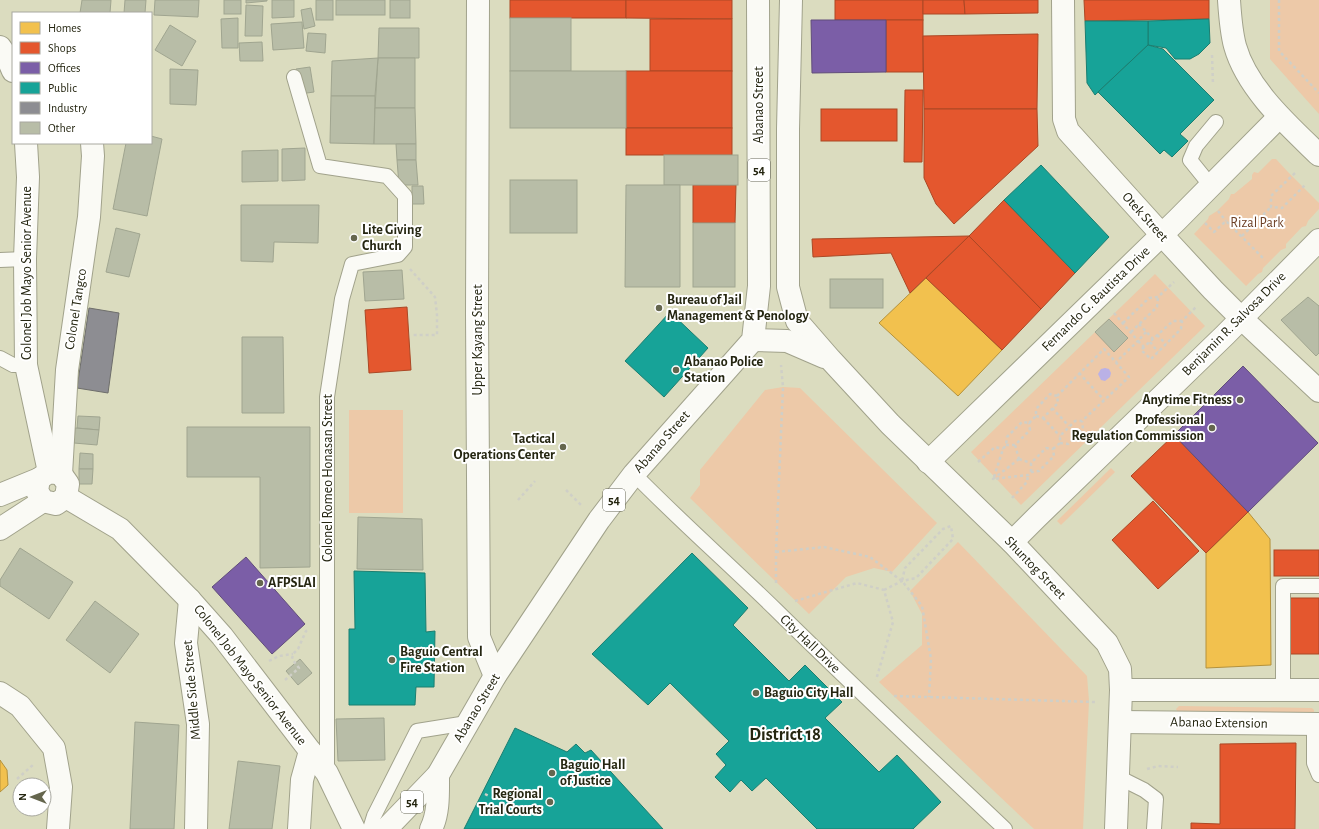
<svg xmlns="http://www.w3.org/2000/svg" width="1319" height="829" viewBox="0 0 1319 829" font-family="'Alegreya Sans',sans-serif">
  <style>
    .green { fill: #edc9a8 }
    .water { fill: #bab1e6 }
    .homes { fill: #f2c14e; stroke: #b4923c }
    .shops { fill: #e4572e; stroke: #ab4825 }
    .offices { fill: #7b5ea7; stroke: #614d7a }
    .public { fill: #17a398; stroke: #1b7e70 }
    .industry { fill: #8d8d92; stroke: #6e6e6b }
    .building { fill: #b8bda7; stroke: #a0a590 }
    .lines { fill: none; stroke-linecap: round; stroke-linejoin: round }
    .lane-casing { stroke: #a1a28b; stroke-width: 16 }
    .street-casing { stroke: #a1a28b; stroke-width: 24 }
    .secondary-casing { stroke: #a1a28b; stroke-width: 24 }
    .highway-casing { stroke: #a1a28b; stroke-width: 24 }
    .path { stroke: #cfcfc7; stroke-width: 2.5; stroke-dasharray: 3 3; stroke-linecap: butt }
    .lane { stroke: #fafaf5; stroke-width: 14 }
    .street { stroke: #fafaf5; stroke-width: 22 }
    .secondary { stroke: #fafaf5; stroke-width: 22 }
    .highway { stroke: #fafaf5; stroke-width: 22 }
    .poi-dot { fill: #65664e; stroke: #fff; stroke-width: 1.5 }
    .labels { text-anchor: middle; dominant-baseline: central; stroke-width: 4; stroke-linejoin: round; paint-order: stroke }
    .shield { fill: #fff; stroke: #666758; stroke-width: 1 }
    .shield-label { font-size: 13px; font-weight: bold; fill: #252611 }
    .street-label { font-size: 14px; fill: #252611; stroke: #fff }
    .park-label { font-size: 14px; fill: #6c3f24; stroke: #fff }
    .poi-label { font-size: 14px; font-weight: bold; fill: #252611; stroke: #fff; text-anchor: start }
    .district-label { font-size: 18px; font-weight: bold; fill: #252611; stroke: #fff }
  </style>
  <rect width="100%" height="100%" fill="#dbdcbf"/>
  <g class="green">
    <path d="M1270,0H1319V114L1270,59Z"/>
    <path d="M1272,159H1276L1288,172L1319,203V209L1308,221L1306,226L1302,227L1286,244V248L1281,250L1263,268L1262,272L1258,274L1246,286L1194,234L1208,219L1209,216L1217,211L1229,199L1231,194H1234L1252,179V175L1254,172L1258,173Z"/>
    <path d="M1155,274L1205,326L1021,505L971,452Z"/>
    <path d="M783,387L800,388L937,523L892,572L874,568L846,577L809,614L690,498L700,485V470L765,390Z"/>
    <rect x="349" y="410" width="54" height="103"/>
    <path d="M1111,468L1115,472L1061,525L1057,521Z"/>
    <path d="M958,542L1087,676L1089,701L1083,829H1034L879,682L922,645V614L910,591Z"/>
    <path d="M1179,706L1312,708L1314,710V713L1313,714L1178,712L1176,709Z"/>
  </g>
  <path class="water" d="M1105,368L1109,369L1111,373L1110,377L1105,381L1101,380L1098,374L1101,369Z"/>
  <g class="homes">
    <path d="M926,278L1002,350L958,396L879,323Z"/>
    <path d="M1248,512L1270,539L1271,665L1206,668V553Z"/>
    <path d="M0,760L7,770L8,785L0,792Z"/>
  </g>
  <g class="shops">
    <rect x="510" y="0" width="116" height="18"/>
    <path d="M626,0H732V19L626,18Z"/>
    <rect x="835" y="0" width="88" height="20"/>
    <path d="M923,0H964L965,14H923Z"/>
    <path d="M964,0H1038V13L965,14Z"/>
    <path d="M1084,0H1209V19L1085,21Z"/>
    <rect x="650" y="19" width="82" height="52"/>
    <rect x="886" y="20" width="37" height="52"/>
    <path d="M1038,34L1037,109H924L923,36Z"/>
    <rect x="626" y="71" width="106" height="57"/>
    <path d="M905,90H923L922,162H904Z"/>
    <rect x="821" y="109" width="76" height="32"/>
    <path d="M924,109H1037L1038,146L954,224L936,204L924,178Z"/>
    <rect x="626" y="128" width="106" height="27"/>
    <path d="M693,185H736L735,223H693Z"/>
    <path d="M1004,200L1075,273L1041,309L969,236Z"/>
    <path d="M969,236L1041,309L1002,350L926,278Z"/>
    <path d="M969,236L910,293L891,253L813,257L812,239Z"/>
    <path d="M407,307L411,370L369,373L365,310Z"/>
    <path d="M1174,435L1248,512L1206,553L1131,476Z"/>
    <path d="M1153,501L1199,551L1158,589L1112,540Z"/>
    <rect x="1274" y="550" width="45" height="26"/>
    <rect x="1290" y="598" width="29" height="56"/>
    <path d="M1296,743L1295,829H1191V823L1220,824V744Z"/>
  </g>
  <g class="offices">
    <path d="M811,20H886V72L812,73Z"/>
    <path d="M1243,366L1318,443L1248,512L1174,435Z"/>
    <path d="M246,557L305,624L272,654L212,587Z"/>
  </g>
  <g class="public">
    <path d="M1209,19L1210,43L1199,54L1190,59H1175L1166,48L1148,45V21Z"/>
    <path d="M1085,21H1148V45L1095,95L1087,83Z"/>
    <path d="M1148,45L1163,49L1214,100L1180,134L1188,141L1172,157L1164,150L1160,154L1098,92Z"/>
    <path d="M1041,165L1109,237L1075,273L1004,200Z"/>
    <path d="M670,312L708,348L664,397L625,361Z"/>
    <path d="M692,553L748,608L733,625L789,681L805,665L842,702L825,718L879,772L897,755L941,802L913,829H817L766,778L752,791L741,780L730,792L715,777L726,765L716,754L729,741L670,683L648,705L592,654Z"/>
    <path d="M354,571L425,573L426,632L435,631L434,687H416L415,705H349V629H355Z"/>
    <path d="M515,728L567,752L576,744L585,753L591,750L663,829H464Z"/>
  </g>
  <path class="industry" d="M89,308L119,313L108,393L77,388Z"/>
  <g class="building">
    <path d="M82,0H111L110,13H80Z"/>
    <path d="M125,0H146L145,13H124Z"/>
    <path d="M155,0H199L198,17L154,15Z"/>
    <rect x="224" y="0" width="17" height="14"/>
    <path d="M246,0H267V1L246,3Z"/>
    <path d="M272,0H294V17L272,18Z"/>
    <rect x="316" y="0" width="17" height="20"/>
    <rect x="336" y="0" width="49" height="15"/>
    <rect x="390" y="0" width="20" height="18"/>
    <path d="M246,5L263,6L262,36H245Z"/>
    <path d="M311,8L315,26L304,29L301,10Z"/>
    <path d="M238,18V48H222L221,19Z"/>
    <rect x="510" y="18" width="61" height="53"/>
    <path d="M302,22L304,48L273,50L271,24Z"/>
    <path d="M170,25L196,41L182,66L155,50Z"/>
    <path d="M379,28H419V58H378Z"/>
    <path d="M308,33L326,34L325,53L306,51Z"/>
    <path d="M262,42L263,61H240L239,43Z"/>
    <path d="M378,58H415V108H375Z"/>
    <path d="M378,58L375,96H331L332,61Z"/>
    <path d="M310,67L314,92L300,94L296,69Z"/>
    <path d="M170,69L198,70L196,105L170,104Z"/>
    <rect x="510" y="71" width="116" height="57"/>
    <path d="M331,96H375L374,144L330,143Z"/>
    <path d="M375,108H415L416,144H374Z"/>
    <path d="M151,136L162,139L147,216L113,209L126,143H151Z"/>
    <path d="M396,144H416V160H397Z"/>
    <path d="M305,148V180L282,181V149Z"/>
    <path d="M278,150V181L242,182V151Z"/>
    <rect x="664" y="155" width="74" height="30"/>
    <path d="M397,160H416L418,185H399Z"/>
    <rect x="510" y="180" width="67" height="53"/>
    <path d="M626,185H680V287H625Z"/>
    <path d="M412,186H423L424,204H412Z"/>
    <path d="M241,205H319L318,243L274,242L273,262L241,261Z"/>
    <rect x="693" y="223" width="42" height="64"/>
    <path d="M116,228L140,234L129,277L106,272Z"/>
    <path d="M402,270L404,299L365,301L363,272Z"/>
    <rect x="830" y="279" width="53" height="29"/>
    <path d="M1308,297L1319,306V353L1316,356L1281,320Z"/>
    <path d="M1109,319L1128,338L1114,352L1095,332Z"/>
    <path d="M242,337H283L284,413H242Z"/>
    <path d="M78,416L100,417L99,430L77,428Z"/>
    <path d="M187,427H310V567L260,568V477H187Z"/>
    <path d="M75,428L99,430L97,445L74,443Z"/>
    <path d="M80,453L93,454V469H79Z"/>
    <path d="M79,469H93L92,484H79Z"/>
    <path d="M358,517L422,519L423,570L357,569Z"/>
    <path d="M20,548L73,582L49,619L0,586V580Z"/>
    <path d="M95,601L139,634L110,673L66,640Z"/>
    <path d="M300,659L312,673L298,685L286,671Z"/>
    <path d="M384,718L385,760L338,761L336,719Z"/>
    <path d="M135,722L179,725L174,829H130Z"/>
    <path d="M238,761L280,766L272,829H229Z"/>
  </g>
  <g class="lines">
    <defs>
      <g id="lane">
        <path d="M294,77L320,166L387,176L405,196V247L398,255L352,264L342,299L327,397V773"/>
        <path d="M1211,186L1190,160L1196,146L1216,122"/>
        <path d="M0,260L25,259"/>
        <path d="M0,358L13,365H26"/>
        <path d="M634,474C680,521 729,564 776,610C851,684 928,756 1005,829"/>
        <path d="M1283,690V586H1319"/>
        <path d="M1314,724V763L1319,775"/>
        <path d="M1118,777L1144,790L1156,799L1154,829"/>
        <path d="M370,829L374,816L417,731L467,723"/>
      </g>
      <g id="street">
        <path d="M478,0L477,314L479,637L495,676"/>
        <path d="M1063,0L1064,119L1068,131L1162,235L1213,290L1241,318L1319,391"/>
        <path d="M0,47L7,57L13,71"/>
        <path d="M26,143L28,177L25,259L26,365L49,472"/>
        <path d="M928,462L1177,220L1279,117"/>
        <path d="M49,472L61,474L68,484L66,497L56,504L43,501L37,491L39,479Z"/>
        <path d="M61,474L67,370L89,217L93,156L92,143"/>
        <path d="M0,495L39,479"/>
        <path d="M66,497L120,529L190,600L222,636L327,773L354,829"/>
        <path d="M0,529L43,501"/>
        <path d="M1012,542L1037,517L1225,335L1319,240"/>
        <path d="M190,600L186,643L198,724L196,829"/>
        <path d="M0,693L20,706L54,748L61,787L58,829"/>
        <path d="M299,829L302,780L310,751"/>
      </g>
      <g id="secondary">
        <path d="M1229,0C1230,15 1231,31 1235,46C1247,89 1288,125 1319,155"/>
        <path d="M1121,690H1319"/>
        <path d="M1120,722L1319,724"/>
      </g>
      <g id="highway">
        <path d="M791,0L788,129V287L797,321L830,359L890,424L1012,542L1107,643L1120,669L1121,690L1116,829"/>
        <path d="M753,340L787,341L824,357"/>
        <path d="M386,829L438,775L495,676L599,520L634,474L753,340L759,286L758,0"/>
        <path d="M431,829C439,813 438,793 438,775"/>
      </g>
    </defs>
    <use href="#lane" class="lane-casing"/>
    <use href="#street" class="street-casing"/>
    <use href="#secondary" class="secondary-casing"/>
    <use href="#highway" class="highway-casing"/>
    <g class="path">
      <path d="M1279,0V51L1319,93"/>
      <path d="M1212,55L1213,85"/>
      <path d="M1295,173L1271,196V207L1282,208L1306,184"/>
      <path d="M1218,211L1226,221"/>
      <path d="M1205,223L1214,232L1226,221L1265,260"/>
      <path d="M1242,236L1271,207"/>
      <path d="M410,269L435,297L437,315V335H413"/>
      <path d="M1114,313L1138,341L1116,362"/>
      <path d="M1123,323L1149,298L1158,297L1174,282"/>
      <path d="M1139,324L1153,339"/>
      <path d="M1131,332L1157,307L1158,297"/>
      <path d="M1146,332L1138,341L1144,347L1173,321H1182"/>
      <path d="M1157,335L1166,344"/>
      <path d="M1150,342L1158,352"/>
      <path d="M1144,347L1141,350L1151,359L1181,329L1182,321L1197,306"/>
      <path d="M1079,373L1104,400"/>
      <path d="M1057,396L1104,349L1129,377L1082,421"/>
      <path d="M1052,408L1069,426"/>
      <path d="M1036,416L1043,418L1058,403L1057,396"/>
      <path d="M1043,418L1060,436"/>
      <path d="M1029,423L1036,416V409L1050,394L1057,396"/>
      <path d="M1060,443L1068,444L1083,429L1082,421"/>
      <path d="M1006,445H1015L1030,430L1029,423"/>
      <path d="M1015,445L1019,459"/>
      <path d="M1053,449L1060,443V436L1075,421H1082"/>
      <path d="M1019,459L993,479L1028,475L1031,472L1039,471L1054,456L1053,449"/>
      <path d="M1019,459L1031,463"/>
      <path d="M978,462L995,447L1003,449"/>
      <path d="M1031,472V463L1046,448L1053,449"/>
      <path d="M994,477L1003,449L1006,445L1007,437L1022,422L1029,423"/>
      <path d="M566,490L581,505"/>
      <path d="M1012,498L1027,482L1028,475"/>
      <path d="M518,500L535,481"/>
      <path d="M776,552L824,547L870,557L902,581L922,606L931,659L929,697"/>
      <path d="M776,583V552L783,387L781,365"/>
      <path d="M884,590L902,581L916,578L953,539L951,526L943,529L905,568L902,581"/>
      <path d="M795,601L857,583L884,590L893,622L876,680"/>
      <path d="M269,661L279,656L293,654"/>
      <path d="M285,680L299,668L292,659L293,654L298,649L306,631L308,630"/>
      <path d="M894,696L1095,702"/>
      <path d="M1147,769L1158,766L1178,767"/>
      <path d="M17,779L34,764"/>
      <path d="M485,794L489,796"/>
    </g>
    <use href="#lane" class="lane"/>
    <use href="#street" class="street"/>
    <use href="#secondary" class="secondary"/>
    <use href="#highway" class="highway"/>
  </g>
  <g class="poi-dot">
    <circle cx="354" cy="238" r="4"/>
    <circle cx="659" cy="308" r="4"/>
    <circle cx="676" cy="370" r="4"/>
    <circle cx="1240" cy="400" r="4"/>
    <circle cx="1212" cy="428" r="4"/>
    <circle cx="563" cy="447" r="4"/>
    <circle cx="260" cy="583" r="4"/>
    <circle cx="392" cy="660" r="4"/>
    <circle cx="756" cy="693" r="4"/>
    <circle cx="552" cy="773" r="4"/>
    <circle cx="550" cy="802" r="4"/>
  </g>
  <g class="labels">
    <g class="shield">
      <rect x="748" y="159" width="22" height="22" rx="3"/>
      <rect x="603" y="489" width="22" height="22" rx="3"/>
      <rect x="401" y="791" width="22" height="22" rx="3"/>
    </g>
    <g class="shield-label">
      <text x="759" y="170">54</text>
      <text x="614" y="500">54</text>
      <text x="412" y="802">54</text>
    </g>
    <g class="street-label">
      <text transform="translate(759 105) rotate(-90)">Abanao Street</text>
      <text transform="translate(1145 217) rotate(48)">Otek Street</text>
      <text transform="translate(27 273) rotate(-90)">Colonel Job Mayo Senior Avenue</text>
      <text transform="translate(1096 299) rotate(-44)">Fernando G. Bautista Drive</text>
      <text transform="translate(76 309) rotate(-81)">Colonel Tangco</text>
      <text transform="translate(1234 324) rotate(-45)">Benjamin R. Salvosa Drive</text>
      <text transform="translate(478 340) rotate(-90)">Upper Kayang Street</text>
      <text transform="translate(662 442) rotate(-49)">Abanao Street</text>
      <text transform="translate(328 478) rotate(-90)">Colonel Romeo Honasan Street</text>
      <text transform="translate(1035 568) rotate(46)">Shuntog Street</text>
      <text transform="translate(810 644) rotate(44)">City Hall Drive</text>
      <text transform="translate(250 675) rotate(52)">Colonel Job Mayo Senior Avenue</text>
      <text transform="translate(192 690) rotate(-95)">Middle Side Street</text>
      <text transform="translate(477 708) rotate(-59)">Abanao Street</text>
      <text transform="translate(1219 723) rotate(1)">Abanao Extension</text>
    </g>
    <g class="park-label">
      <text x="1257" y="223">Rizal Park</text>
    </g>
    <g class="poi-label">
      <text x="362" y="230">Lite Giving<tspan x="362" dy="16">Church</tspan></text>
      <text x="667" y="300">Bureau of Jail<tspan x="667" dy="16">Management &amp; Penology</tspan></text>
      <text x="684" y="362">Abanao Police<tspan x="684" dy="16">Station</tspan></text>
      <text x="1232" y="400" text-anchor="end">Anytime Fitness</text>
      <text x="1204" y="420" text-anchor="end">Professional<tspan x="1204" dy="16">Regulation Commission</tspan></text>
      <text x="555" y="439" text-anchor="end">Tactical<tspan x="555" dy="16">Operations Center</tspan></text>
      <text x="268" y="583">AFPSLAI</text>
      <text x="400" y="652">Baguio Central<tspan x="400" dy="16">Fire Station</tspan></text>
      <text x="764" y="693">Baguio City Hall</text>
      <text x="560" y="765">Baguio Hall<tspan x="560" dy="16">of Justice</tspan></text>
      <text x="542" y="794" text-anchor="end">Regional<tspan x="542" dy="16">Trial Courts</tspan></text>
    </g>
    <g class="district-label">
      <text x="785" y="735">District 18</text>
    </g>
  </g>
  <rect x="12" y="12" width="140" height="132" fill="#ffffff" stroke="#a8a8a0"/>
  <rect x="20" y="22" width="20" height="12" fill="#f2c14e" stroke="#a8a8a0"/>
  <text x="48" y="32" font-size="12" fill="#252611">Homes</text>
  <rect x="20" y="42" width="20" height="12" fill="#e4572e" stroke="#a8a8a0"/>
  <text x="48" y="52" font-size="12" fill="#252611">Shops</text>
  <rect x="20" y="62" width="20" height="12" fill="#7b5ea7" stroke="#a8a8a0"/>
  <text x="48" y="72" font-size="12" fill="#252611">Offices</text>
  <rect x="20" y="82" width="20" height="12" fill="#17a398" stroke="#a8a8a0"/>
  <text x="48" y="92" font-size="12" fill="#252611">Public</text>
  <rect x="20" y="102" width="20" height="12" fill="#8d8d92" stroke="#a8a8a0"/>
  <text x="48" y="112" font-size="12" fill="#252611">Industry</text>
  <rect x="20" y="122" width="20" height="12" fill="#b8bda7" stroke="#a8a8a0"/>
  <text x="48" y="132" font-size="12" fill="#252611">Other</text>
  <g transform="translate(32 797) rotate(270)"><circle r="19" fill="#ffffff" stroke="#a8a8a0"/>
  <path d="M0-3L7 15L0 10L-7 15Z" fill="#65664e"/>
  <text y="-6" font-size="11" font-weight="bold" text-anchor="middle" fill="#252611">N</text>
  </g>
</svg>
